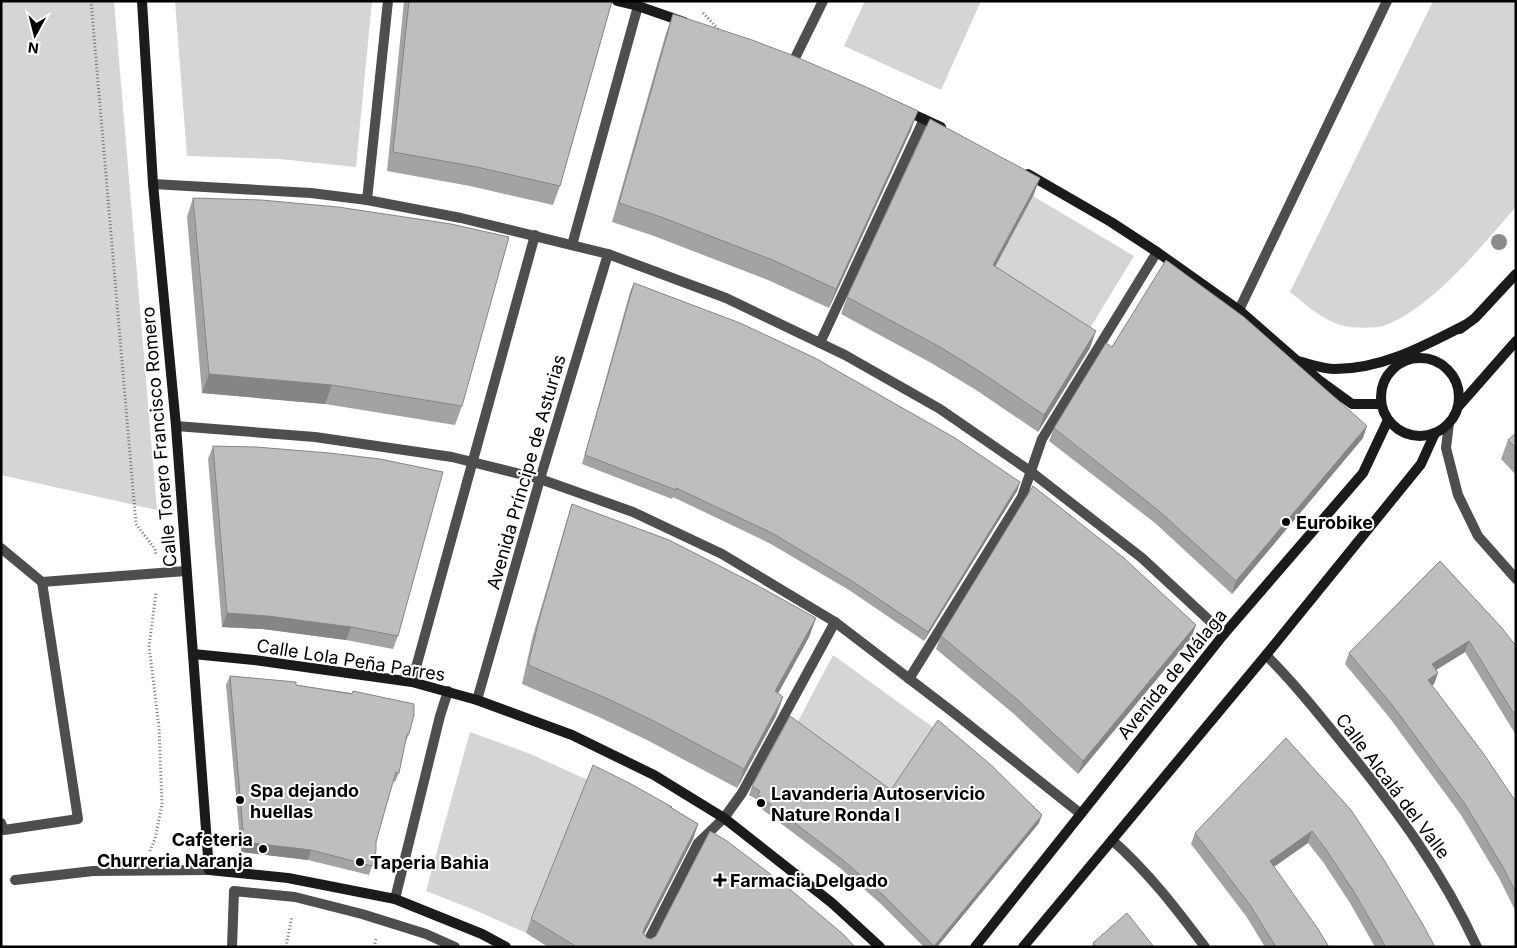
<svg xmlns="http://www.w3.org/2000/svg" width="1517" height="948" viewBox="0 0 1517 948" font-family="Inter,sans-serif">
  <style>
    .green { fill: #d5d5d5 }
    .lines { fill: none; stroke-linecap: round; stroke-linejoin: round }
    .path { stroke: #707070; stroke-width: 3; stroke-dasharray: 1 2.5; stroke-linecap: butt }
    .lane { stroke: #4e4e4e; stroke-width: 10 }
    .street { stroke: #4e4e4e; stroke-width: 10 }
    .secondary { stroke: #1b1b1b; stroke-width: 10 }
    .tree { fill: #8b8b8b }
    .wall { fill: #a3a3a3 }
    .shaded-wall { fill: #858585 }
    .building { fill: #bebebe; stroke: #858585 }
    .poi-dot { fill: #000; stroke: #fff; stroke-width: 2 }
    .labels { text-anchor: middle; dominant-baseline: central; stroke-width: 4; stroke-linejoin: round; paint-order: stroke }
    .street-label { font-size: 18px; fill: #000; stroke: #fff }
    .poi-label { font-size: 18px; font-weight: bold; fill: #000; stroke: #fff; text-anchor: start }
  </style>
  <rect width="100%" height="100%" fill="#fff"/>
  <g class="green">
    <path d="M1,1H114L157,510L1,475Z"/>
    <path d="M175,1H372L356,167L279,159L187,156Z"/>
    <path d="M865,1H981L941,90L844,46Z"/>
    <path d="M1433,1H1516V207C1482,245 1432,309 1383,326C1377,328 1355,328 1349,327C1325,323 1308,306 1290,292Z"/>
    <path d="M1033,196L1134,256L1081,343L986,282Z"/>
    <path d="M833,655L934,728L888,799L794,729Z"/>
    <path d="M470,732L528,753L588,780L526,933L477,911L426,891Z"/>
  </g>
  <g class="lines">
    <g class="path">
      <path d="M91,1L136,524L155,549L156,555"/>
      <path d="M703,13L721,32"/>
      <path d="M150,851L155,839L162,804L159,727L149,646L156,593"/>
      <path d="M286,947L292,916"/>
      <path d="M374,947L376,939"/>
    </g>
    <g class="lane">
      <path d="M1,548L42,582L78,819L4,830L1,823"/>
      <path d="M42,582L186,571"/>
    </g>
    <g class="street">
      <path d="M794,60L823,1"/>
      <path d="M153,184L311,193L367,200L461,218L608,254L726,298L845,355L940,409L1030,471L1142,558L1224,634"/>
      <path d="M367,200L388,1"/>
      <path d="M572,245L638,6"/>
      <path d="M1239,310L1387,1"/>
      <path d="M820,343L924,119"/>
      <path d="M1449,423L1446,448L1458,495L1478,536L1516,579"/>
      <path d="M176,426L315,437L452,457L540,479L633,512L722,554L835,622L954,713L1081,814"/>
      <path d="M1266,655C1294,683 1318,713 1343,744C1396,809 1442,871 1477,947"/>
      <path d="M909,679L1022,497L1042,439L1157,252"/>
      <path d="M412,682L535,235"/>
      <path d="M477,700L540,479L608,254"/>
      <path d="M1112,840C1149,873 1175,907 1205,947"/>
      <path d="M15,880L93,871L209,870"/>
      <path d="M395,899L440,716L448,691"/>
      <path d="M232,947L234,891L295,897L362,914L426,934L455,947"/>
      <path d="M645,947L698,843L724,818L742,793L835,622"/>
    </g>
    <g class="secondary">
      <path d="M142,1L153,184L176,426L209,870L288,878L395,899L482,934L506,947"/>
      <path d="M617,1L638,6L684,22"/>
      <path d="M904,110L941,127"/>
      <path d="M1028,174L1111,222L1157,252L1239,310L1319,380L1352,404H1381"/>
      <path d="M1460,329L1475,318L1516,274"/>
      <circle cx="1420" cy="397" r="39"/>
      <path d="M1298,361C1310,364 1323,369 1335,369C1382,369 1424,346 1465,325"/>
      <path d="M1458,407L1516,341"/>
      <path d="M193,654L254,660L412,682L477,700L572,735L654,775L724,818L832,903L880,947"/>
      <path d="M975,947L1224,634L1363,473L1388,420"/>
      <path d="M1023,947L1266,655L1421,464L1435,433"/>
    </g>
  </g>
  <circle class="tree" cx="1499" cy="242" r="8"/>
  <g class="wall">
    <path d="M404,1H612L560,186L553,205L470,186L387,171Z"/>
    <path d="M673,14L911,130L829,308L768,280L654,236L612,222L666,33Z"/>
    <path d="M1040,178L1033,196L995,266L1090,348L1038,432L976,390L933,364L841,314L847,297Z"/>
    <path d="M193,198L462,406L455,425L325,404L202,393L187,217Z"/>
    <path d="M634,283L1020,482L1017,491L924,641L849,590L769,543L673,497L672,499L582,464L630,292Z"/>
    <path d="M1112,347L1363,438L1232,594L1155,523L1049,441L1054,428Z"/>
    <path d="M1516,433V475L1501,459L1508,440Z"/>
    <path d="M213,446L398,636L393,649L346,640L263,629L222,627L208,459Z"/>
    <path d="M572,504L816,618L809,637L778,693L783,697L776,716L737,788L647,740L599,717L522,684L532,639L566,523Z"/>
    <path d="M1440,561L1516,646V735L1465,652L1436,670L1434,684L1432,686L1516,802V912L1499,878L1461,815L1389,717L1345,664L1349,653Z"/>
    <path d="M1196,625L1191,638L1078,774L1014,714L936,649L941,636Z"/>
    <path d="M230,676L296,685L352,693L353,691L409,734L405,743L399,773L395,782L393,781L376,842L372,866L369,875L308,860L241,852L226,685Z"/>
    <path d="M1286,738L1435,947H1375L1350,903L1323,862L1308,843L1274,867L1329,947H1265L1246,916L1191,844L1195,833Z"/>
    <path d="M752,786L891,790L1039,823L937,947H924L881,904L840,868L755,804L756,799L749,795Z"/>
    <path d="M672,808L698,824L693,839L644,934L647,938L651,939L855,947H548L526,933L531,919Z"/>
    <path d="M1093,943L1154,947H1092Z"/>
  </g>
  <g class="shaded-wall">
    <path d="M918,111L911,130L829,308L836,289Z"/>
    <path d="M1040,178L1033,196L987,282L993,265Z"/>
    <path d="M1096,331L1090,348L1038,432L1044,415Z"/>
    <path d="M209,374L332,385L325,404L202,393Z"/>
    <path d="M1367,426L1363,438L1232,594L1236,581Z"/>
    <path d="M1020,482L1017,491L924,641L928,632Z"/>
    <path d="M227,613L268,616L351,627L346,640L263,629L222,627Z"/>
    <path d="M816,618L809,637L769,710L775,691Z"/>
    <path d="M1196,625L1191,638L1078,774L1083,761Z"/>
    <path d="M1469,641L1465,652L1428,675L1432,664Z"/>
    <path d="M1438,673L1434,684L1424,691L1428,680Z"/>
    <path d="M783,697L776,716L737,788L744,769Z"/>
    <path d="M1042,815L1039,823L937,947H934Z"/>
    <path d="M698,824L693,839L639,944L644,929Z"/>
    <path d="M1312,831L1308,843L1266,872L1270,861Z"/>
    <path d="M244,842L311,850L308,860L241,852Z"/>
  </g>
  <g class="building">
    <path d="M409,1H612L560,186L477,167L393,152Z"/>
    <path d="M673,14L752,40L794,56L866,87L918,111L836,289L775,261L661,217L619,203Z"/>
    <path d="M930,119L1040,178L993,265L1096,331L1044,415L982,373L940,347L847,297Z"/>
    <path d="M193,198L261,200L338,207L451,224L509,237L462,406L332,385L209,374Z"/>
    <path d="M1166,260L1244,317L1367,426L1236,581L1159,511L1054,428L1106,343L1112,347Z"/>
    <path d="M634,283L740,323L815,358L955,438L1020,482L928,632L852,581L772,533L676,488V490L585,455Z"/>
    <path d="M1516,433V448L1508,440Z"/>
    <path d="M213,446L256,447L329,453L380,459L443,472L398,636L351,627L268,616L227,613Z"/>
    <path d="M1033,486L1124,558L1196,625L1083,761L1019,701L941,636Z"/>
    <path d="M572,504L669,540L751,582L816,618L775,691L783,697L744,769L654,721L606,698L528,665L539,620Z"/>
    <path d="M1440,561L1501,627L1516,646V717L1469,641L1432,664L1438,673L1428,680L1483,753L1516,802V893L1503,867L1465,804L1393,706L1349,653Z"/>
    <path d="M230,676L296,682V685L352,694L353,691L414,704V715L409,734H407L399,773L396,772L388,799L376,842V851L372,866L311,850L244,842Z"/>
    <path d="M790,716L891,790L938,720L991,765L1042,815L934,946L884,896L843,860L758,795L760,791L752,786Z"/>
    <path d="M1286,738L1351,810L1384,860L1422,923L1435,947H1386L1354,892L1327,851L1312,831L1270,861L1318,929L1329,947H1276L1250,905L1195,833Z"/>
    <path d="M593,765L631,784L672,807H670L698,824L644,929L643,933L647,938L651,939L656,936L710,831L727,841L786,886L844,935L855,947H577L531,919Z"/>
    <path d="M1127,913L1154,947H1097L1093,943Z"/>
  </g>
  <g class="poi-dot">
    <circle cx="1286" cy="522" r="5"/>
    <circle cx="240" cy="800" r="5"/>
    <circle cx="761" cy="803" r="5"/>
    <circle cx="263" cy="849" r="5"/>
    <circle cx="360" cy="862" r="5"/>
    <path d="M717.5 872.5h5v5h5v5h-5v5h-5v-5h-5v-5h5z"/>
  </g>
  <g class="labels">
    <g class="street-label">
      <text transform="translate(159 437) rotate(-95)">Calle Torero Francisco Romero</text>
      <text transform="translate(526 472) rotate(-74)">Avenida Príncipe de Asturias</text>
      <text transform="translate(351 660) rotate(9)">Calle Lola Peña Parres</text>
      <text transform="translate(1172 674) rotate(-51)">Avenida de Málaga</text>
      <text transform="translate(1393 786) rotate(53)">Calle Alcalá del Valle</text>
    </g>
    <g class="poi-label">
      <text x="1296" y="522">Eurobike</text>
      <text x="250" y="790">Spa dejando<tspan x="250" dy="21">huellas</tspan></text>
      <text x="771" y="793">Lavanderia Autoservicio<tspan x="771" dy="21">Nature Ronda I</tspan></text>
      <text x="253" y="839" text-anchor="end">Cafeteria<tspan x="253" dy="21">Churreria Naranja</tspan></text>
      <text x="370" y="862">Taperia Bahia</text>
      <text x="730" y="880">Farmacia Delgado</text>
    </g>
  </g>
  <rect width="1517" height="948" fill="none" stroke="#000000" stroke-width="5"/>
  <g transform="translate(35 35) rotate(187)" stroke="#ffffff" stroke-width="4" paint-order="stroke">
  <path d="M0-4L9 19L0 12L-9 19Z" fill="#000000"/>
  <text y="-8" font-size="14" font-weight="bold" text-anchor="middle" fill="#000000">N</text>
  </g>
</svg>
